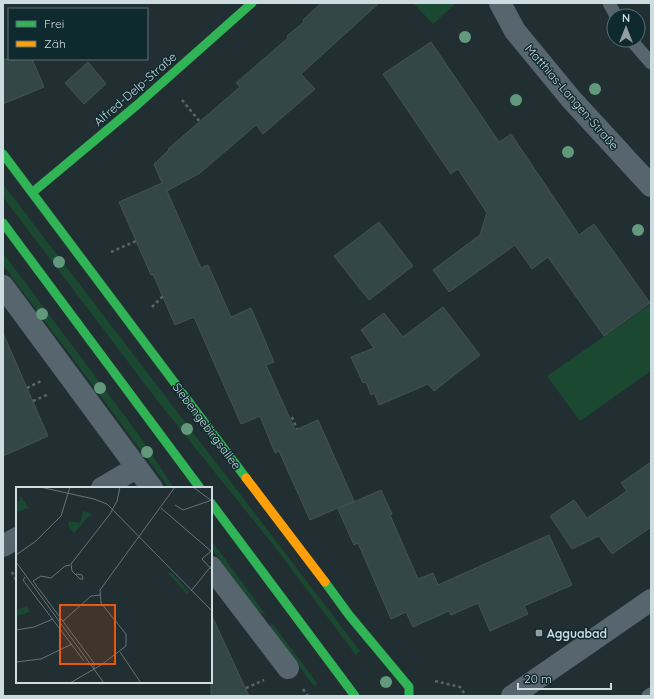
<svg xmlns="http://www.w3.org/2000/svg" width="654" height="699" viewBox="0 0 654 699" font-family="Quicksand,sans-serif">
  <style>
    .green { fill: #1b4830 }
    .building { fill: #344747; stroke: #465252 }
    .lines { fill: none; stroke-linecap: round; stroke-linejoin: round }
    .path { stroke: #5a656b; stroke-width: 2.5; stroke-dasharray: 3 3; stroke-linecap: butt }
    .lane { stroke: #57656e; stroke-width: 13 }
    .street { stroke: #57656e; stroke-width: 22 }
    .fast { stroke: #30b455; stroke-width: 9 }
    .slow { stroke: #ff9f0a; stroke-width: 9 }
    .tree { fill: #62987c }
    .poi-dot { fill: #919fa3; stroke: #0f2a2f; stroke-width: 1.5 }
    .labels { text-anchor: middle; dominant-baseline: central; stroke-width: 3; stroke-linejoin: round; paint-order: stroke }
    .street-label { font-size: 12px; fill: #cddce0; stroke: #0f2a2f }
    .poi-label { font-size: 12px; font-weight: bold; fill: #cddce0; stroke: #0f2a2f; text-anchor: start }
    .inset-road { fill: none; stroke: #667478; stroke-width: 1 }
    .view { fill: #e8590c; fill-opacity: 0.15; stroke: #e8590c; stroke-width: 2 }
    .inset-edge { fill: none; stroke: #cddce0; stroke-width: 2 }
  </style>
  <rect width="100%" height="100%" fill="#212f32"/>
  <g class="green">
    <path d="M413,3H456L433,24Z"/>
    <path d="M3,184L360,651L356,655L278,551L160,404L3,197Z"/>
    <path d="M3,253L139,435L174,488H169L3,265Z"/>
    <path d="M651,304V371L580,421L547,376Z"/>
    <path d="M211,540L266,615L258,611L211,548Z"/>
    <path d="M272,623L317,683L316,686L313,685L270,627Z"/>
  </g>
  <g class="building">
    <path d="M321,3H379L301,74L315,89L263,134L256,125L200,173L167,191L201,268L208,265L231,317L251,308L274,362L266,365L295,430L318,420L354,501L310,520L279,451L275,453L260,416L241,424L194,317L175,325L153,274L151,275L119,202L162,183L154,164L169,150L168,149L240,87L236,83L288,38L287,36L304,22L303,20Z"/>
    <path d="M431,42L499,142L511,134L579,235L594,224L650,303L604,336L548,257L532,269L515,245L449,292L433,270L480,235L487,213L458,169L451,174L383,74Z"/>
    <path d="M3,59H32L44,87L3,104Z"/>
    <path d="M88,62L106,84L84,104L65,83Z"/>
    <path d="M379,222L413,266L369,300L334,256Z"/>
    <path d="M443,307L480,355L434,391L428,384L379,405L374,393L371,395L366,382L363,383L351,357L374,348L361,330L384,313L403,337Z"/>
    <path d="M3,333L48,436L3,456Z"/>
    <path d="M651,462V527L612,554L599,536L572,549L550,516L574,500L587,518L627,491L621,483Z"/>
    <path d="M381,490L392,514L390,515L418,579L433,573L438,585L549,535L572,585L524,606L528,614L490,631L478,603L451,615L449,611L413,627L406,612L391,619L358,543L354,545L338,509Z"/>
    <path d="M211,614L249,696H211Z"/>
  </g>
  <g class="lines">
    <g class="path">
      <path d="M182,100L200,122"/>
      <path d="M111,252L136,241"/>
      <path d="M152,307L163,296"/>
      <path d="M27,388L41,381"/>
      <path d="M33,401L49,394"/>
      <path d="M292,417L297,429"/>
      <path d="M12,572L17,582"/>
      <path d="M435,681L460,687L466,696"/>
      <path d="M246,688L264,680"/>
      <path d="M303,689L308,696"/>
    </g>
    <g class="lane">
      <path d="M609,3L616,16"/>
      <path d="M631,40L651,63"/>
      <path d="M648,696L651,694"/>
    </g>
    <g class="street">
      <path d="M500,3L515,31L571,99L651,186"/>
      <path d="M3,286L152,488"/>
      <path d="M102,488L136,468"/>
      <path d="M3,546L17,538"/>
      <path d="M211,567L288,668"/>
      <path d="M512,696L651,600"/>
    </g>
    <g class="fast">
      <path d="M3,154L246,478"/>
      <path d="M33,192L137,105L252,3"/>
      <path d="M3,223L200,488"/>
      <path d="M211,503L355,696"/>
      <path d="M325,582L349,615L409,687V696"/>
    </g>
    <path class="slow" d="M246,478L325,582"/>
  </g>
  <g class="tree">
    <circle cx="465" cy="37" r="6"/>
    <circle cx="595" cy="89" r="6"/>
    <circle cx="516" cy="100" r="6"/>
    <circle cx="568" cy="152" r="6"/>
    <circle cx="638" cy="230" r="6"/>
    <circle cx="59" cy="262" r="6"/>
    <circle cx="42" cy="314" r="6"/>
    <circle cx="100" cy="388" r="6"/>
    <circle cx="187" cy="429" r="6"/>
    <circle cx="147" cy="452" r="6"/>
    <circle cx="386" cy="682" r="6"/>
  </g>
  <rect class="poi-dot" x="535" y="629" width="8" height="8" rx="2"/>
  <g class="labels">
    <g class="street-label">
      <text transform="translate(135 89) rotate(-41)">Alfred-Delp-Straße</text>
      <text transform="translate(572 97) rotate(49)">Matthias-Langen-Straße</text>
      <text transform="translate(207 426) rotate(53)">Siebengebirgsallee</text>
    </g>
    <g class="poi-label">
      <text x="547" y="633">Agguabad</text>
    </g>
  </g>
  <g transform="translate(16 487)">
    <rect width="196" height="196" fill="#212f32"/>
    <path d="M4,10H5L13,21L0,25V15L4,14ZM67,24L74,26L76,29L72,30L58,46L52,38L53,34L64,36ZM155,85L173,105L171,107L152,86ZM11,119L14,125L0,129V123Z" fill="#1b4830"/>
    <path class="inset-road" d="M24,0L78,12L91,17L196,124M177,0L196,14M159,18L167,23L196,13M145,21L196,65M195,64L186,72L196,83M0,68L20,54L45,29L54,0M0,75L88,196M60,87L66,88L67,92H64L56,84L55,77L94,27L101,14L104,0M9,90L7,93L68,174M17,94L78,176V181M17,94L25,89L35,91L49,79L54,78M175,104L196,78M47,134L75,109L84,108M0,143L18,140L37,132M104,165L125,196M0,175L25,172L56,157M54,196L85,178L110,159V147L85,116L84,103L159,0"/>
    <path class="view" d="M44,118H99V177H44Z"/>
    <rect width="196" height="196" class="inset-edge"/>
  </g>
  <rect width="654" height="699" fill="none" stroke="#cddce0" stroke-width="8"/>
  <rect x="8" y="8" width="140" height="52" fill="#0f2a2f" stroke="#5b7176"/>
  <rect x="16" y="21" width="20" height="6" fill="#30b455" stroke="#5b7176"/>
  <text x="44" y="28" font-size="12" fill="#cddce0">Frei</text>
  <rect x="16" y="41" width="20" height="6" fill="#ff9f0a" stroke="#5b7176"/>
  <text x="44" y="48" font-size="12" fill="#cddce0">Zäh</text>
  <g transform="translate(626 28)"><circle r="19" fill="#0f2a2f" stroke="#5b7176"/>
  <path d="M0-3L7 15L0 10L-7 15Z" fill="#919fa3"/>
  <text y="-6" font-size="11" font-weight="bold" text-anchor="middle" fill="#cddce0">N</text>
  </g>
  <path d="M518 683v6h93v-6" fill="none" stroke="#cddce0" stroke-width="2"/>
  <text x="524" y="683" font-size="12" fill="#cddce0" stroke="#0f2a2f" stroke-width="3" paint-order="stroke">20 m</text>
</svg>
